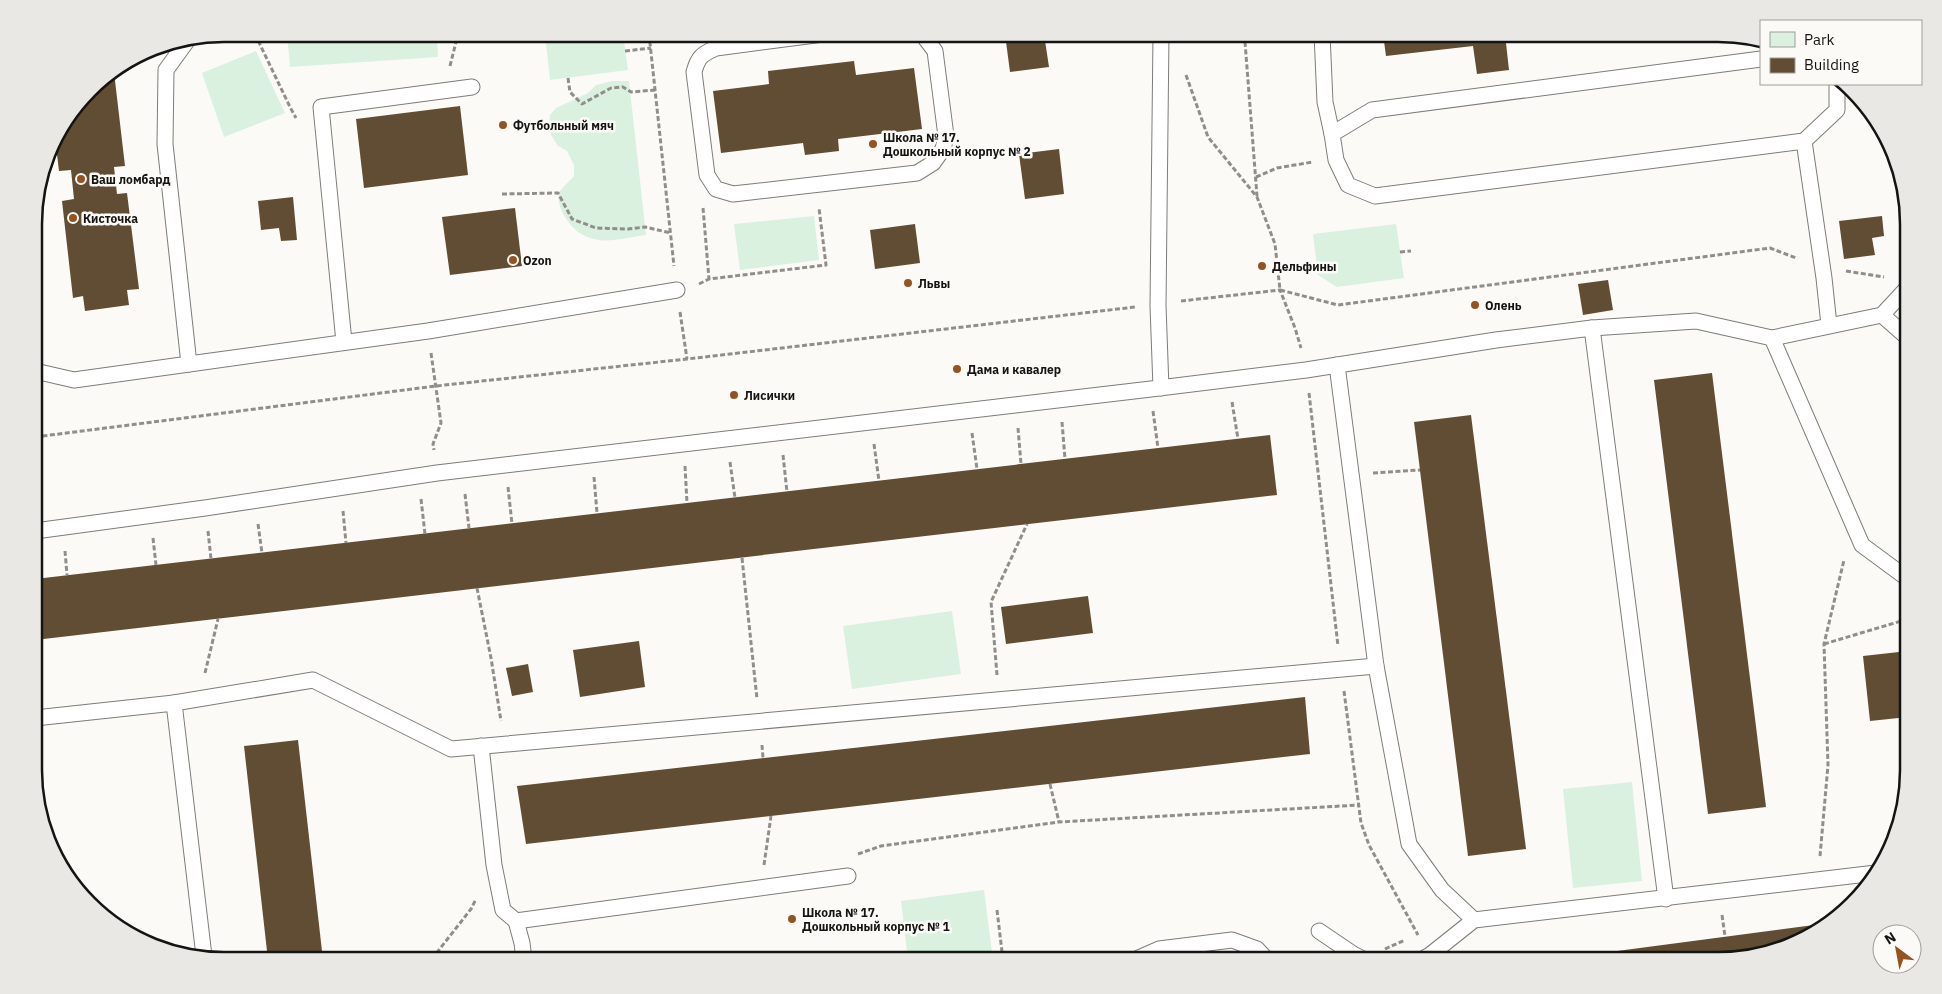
<svg xmlns="http://www.w3.org/2000/svg" width="1942" height="994" viewBox="0 0 1942 994" font-family="'IBM Plex Sans',sans-serif">
  <style>
    .green { fill: #daf1df }
    .building { fill: #604d33 }
    .lines { fill: none; stroke-linecap: round; stroke-linejoin: round }
    .service-casing { stroke: #7e7c79; stroke-width: 17 }
    .path { stroke: #908e8b; stroke-width: 3; stroke-dasharray: 5 2.5; stroke-linecap: butt }
    .service { stroke: #fff; stroke-width: 15 }
    .poi-dot { fill: #955321; stroke: #fcfaf6; stroke-width: 2 }
    .labels { text-anchor: middle; dominant-baseline: central; stroke-width: 5; stroke-linejoin: round; paint-order: stroke }
    .poi-label { font-size: 12px; font-weight: bold; fill: #141412; stroke: #fcfaf6; text-anchor: start }
    .rim { fill: none; stroke: #141412; stroke-width: 2.5 }
  </style>
  <rect width="100%" height="100%" fill="#fcfaf6"/>
  <g class="green">
    <path d="M287,34H437L438,57L290,67Z"/>
    <path d="M545,34H623L628,70L550,80Z"/>
    <path d="M1218,34H1272V42L1218,43Z"/>
    <path d="M256,51L285,113L224,137L202,73Z"/>
    <path d="M612,81H629L646,235C617,239 591,249 570,224C561,212 559,207 558,193L574,176V165L567,151L558,146L551,135L549,124L550,115L556,108L588,93L596,85Z"/>
    <path d="M814,216L819,260L740,270L734,224Z"/>
    <path d="M1396,224L1404,278L1337,287L1318,275L1313,234Z"/>
    <path d="M952,611L961,674L852,689L843,626Z"/>
    <path d="M1632,782L1642,881L1573,888L1563,789Z"/>
    <path d="M984,890L993,960H908L901,901Z"/>
  </g>
  <g class="building">
    <path d="M1005,34H1044L1049,67L1010,72Z"/>
    <path d="M1383,34H1505L1509,70L1477,74L1473,46L1386,56Z"/>
    <path d="M854,61L856,75L914,68L922,129L838,139L839,151L805,155L803,143L721,153L713,91L769,84L768,71Z"/>
    <path d="M114,72L125,166L114,167L117,194L127,193L139,289L127,290L129,305L85,311L83,296L73,298L62,201L74,199L71,170L59,171L55,138L98,81Z"/>
    <path d="M460,106L468,175L364,188L356,119Z"/>
    <path d="M1059,149L1064,194L1025,199L1019,154Z"/>
    <path d="M293,197L297,240L281,241L279,228L261,230L258,201Z"/>
    <path d="M515,208L522,266L450,275L442,217Z"/>
    <path d="M1882,216L1884,236L1872,238L1875,255L1844,259L1839,221Z"/>
    <path d="M915,224L920,263L875,269L870,230Z"/>
    <path d="M1608,280L1613,310L1583,315L1578,284Z"/>
    <path d="M1712,373L1766,807L1708,814L1654,380Z"/>
    <path d="M1471,415L1526,849L1468,856L1414,422Z"/>
    <path d="M1270,435L1277,495L35,640V579Z"/>
    <path d="M1088,596L1093,633L1006,644L1001,607Z"/>
    <path d="M639,641L645,687L580,697L573,650Z"/>
    <path d="M1908,651V717L1870,721L1863,656Z"/>
    <path d="M528,664L533,692L512,696L506,668Z"/>
    <path d="M1305,697L1310,754L526,844L517,786Z"/>
    <path d="M298,740L323,960H268L244,746Z"/>
    <path d="M1829,923L1824,928L1779,950L1730,960H1549Z"/>
  </g>
  <g class="lines">
    <defs>
      <g id="service">
        <path d="M823,34L716,48C702,54 698,57 694,72L707,175L716,189L733,194L917,173L933,163L943,149L946,136L935,51L922,34"/>
        <path d="M1161,34L1158,306L1161,388"/>
        <path d="M1322,34L1325,102L1332,134"/>
        <path d="M1761,59L1372,110L1332,134L1336,160L1348,185L1375,196L1804,141L1837,110V84"/>
        <path d="M1804,141L1824,278L1829,325"/>
        <path d="M1882,315L1907,337"/>
        <path d="M1592,328L1666,899"/>
        <path d="M1772,338L1862,545L1908,579"/>
        <path d="M344,342L321,107L472,87"/>
        <path d="M189,364L428,331L677,290"/>
        <path d="M1337,365L1376,666L1409,844L1442,890L1474,920"/>
        <path d="M35,371L74,380L189,364L165,144L166,70L187,41"/>
        <path d="M35,531L205,508L437,473L1151,389L1306,370L1496,340L1592,328L1696,321L1772,338L1882,315L1907,288"/>
        <path d="M174,703L313,680L451,749L1376,666"/>
        <path d="M35,718L174,703L204,956"/>
        <path d="M481,746L494,865L503,910L516,921L848,876"/>
        <path d="M516,921L522,943L524,960"/>
        <path d="M1319,931L1353,954L1365,960"/>
        <path d="M1134,960L1159,949L1232,940L1257,949L1267,960"/>
        <path d="M1421,960L1430,955L1474,920L1876,873"/>
      </g>
    </defs>
    <use href="#service" class="service-casing"/>
    <g class="path">
      <path d="M255,34L290,107L296,118"/>
      <path d="M649,34L674,266"/>
      <path d="M1245,42L1257,196"/>
      <path d="M625,51L651,48"/>
      <path d="M450,66L458,34"/>
      <path d="M1186,75L1208,137L1257,197L1275,244L1280,290L1338,305L1770,248L1796,258"/>
      <path d="M568,78L570,92L582,104L611,88L623,87L631,92L655,90"/>
      <path d="M1256,177L1277,168L1313,162"/>
      <path d="M502,194L558,193L572,219L596,228L628,229L645,227L671,233"/>
      <path d="M703,208L709,279"/>
      <path d="M1400,252L1411,251"/>
      <path d="M1846,271L1884,277"/>
      <path d="M699,284L709,279L826,265L819,208"/>
      <path d="M1181,301L1280,290L1295,328L1301,348"/>
      <path d="M680,312L687,359"/>
      <path d="M431,353L441,423L433,444L434,450"/>
      <path d="M1309,393L1338,646"/>
      <path d="M1232,402L1238,439"/>
      <path d="M1153,411L1158,448"/>
      <path d="M1062,422L1065,459"/>
      <path d="M1018,428L1021,464"/>
      <path d="M972,433L977,469"/>
      <path d="M35,437L436,386L687,359L1135,307"/>
      <path d="M874,444L879,481"/>
      <path d="M783,455L787,492"/>
      <path d="M730,462L735,498"/>
      <path d="M685,466L687,503"/>
      <path d="M1373,473L1420,470"/>
      <path d="M594,477L597,513"/>
      <path d="M508,487L512,524"/>
      <path d="M465,494L469,528"/>
      <path d="M421,499L425,534"/>
      <path d="M343,511L346,543"/>
      <path d="M258,524L262,553"/>
      <path d="M208,531L211,559"/>
      <path d="M153,538L156,565"/>
      <path d="M65,551L67,575"/>
      <path d="M742,558L757,699"/>
      <path d="M477,588L491,658L501,721"/>
      <path d="M1824,644L1908,619"/>
      <path d="M205,673L218,619"/>
      <path d="M997,675L991,602L1027,524"/>
      <path d="M1344,691L1361,823L1369,845L1418,935"/>
      <path d="M762,745L763,758"/>
      <path d="M1050,784L1059,822"/>
      <path d="M858,854L881,846L1059,822L1359,805"/>
      <path d="M1820,856L1828,765L1824,644L1844,560"/>
      <path d="M764,865L771,816"/>
      <path d="M997,910L1003,960"/>
      <path d="M1722,915L1725,936"/>
      <path d="M1385,949L1405,940"/>
      <path d="M435,960V955L471,909L476,899"/>
    </g>
    <use href="#service" class="service"/>
  </g>
  <g class="poi-dot">
    <circle cx="503" cy="125" r="5"/>
    <circle cx="873" cy="144" r="5"/>
    <circle cx="81" cy="179" r="5"/>
    <circle cx="73" cy="218" r="5"/>
    <circle cx="513" cy="260" r="5"/>
    <circle cx="1262" cy="266" r="5"/>
    <circle cx="908" cy="283" r="5"/>
    <circle cx="1475" cy="305" r="5"/>
    <circle cx="957" cy="369" r="5"/>
    <circle cx="734" cy="395" r="5"/>
    <circle cx="792" cy="919" r="5"/>
  </g>
  <g class="labels">
    <g class="poi-label">
      <text x="513" y="125">Футбольный мяч</text>
      <text x="883" y="137">Школа № 17.<tspan x="883" dy="14">Дошкольный корпус № 2</tspan></text>
      <text x="91" y="179">Ваш ломбард</text>
      <text x="83" y="218">Кисточка</text>
      <text x="523" y="260">Ozon</text>
      <text x="1272" y="266">Дельфины</text>
      <text x="918" y="283">Львы</text>
      <text x="1485" y="305">Олень</text>
      <text x="967" y="369">Дама и кавалер</text>
      <text x="744" y="395">Лисички</text>
      <text x="802" y="912">Школа № 17.<tspan x="802" dy="14">Дошкольный корпус № 1</tspan></text>
    </g>
  </g>
  <path d="M0 0H1942V994H0ZM224 42H1718A182 182 0 0 1 1900 224V770A182 182 0 0 1 1718 952H224A182 182 0 0 1 42 770V224A182 182 0 0 1 224 42Z" fill="#e9e8e4" fill-rule="evenodd"/>
  <path class="rim" d="M224 42H1718A182 182 0 0 1 1900 224V770A182 182 0 0 1 1718 952H224A182 182 0 0 1 42 770V224A182 182 0 0 1 224 42Z"/>
  <rect x="1760" y="20" width="162" height="65" fill="#fcfaf6" stroke="#9f9e9b"/>
  <rect x="1770" y="32" width="25" height="15" fill="#daf1df" stroke="#9f9e9b"/>
  <text x="1804" y="45" font-size="15" fill="#141412">Park</text>
  <rect x="1770" y="58" width="25" height="15" fill="#604d33" stroke="#9f9e9b"/>
  <text x="1804" y="70" font-size="15" fill="#141412">Building</text>
  <g transform="translate(1897 949) rotate(328)"><circle r="24" fill="#fcfaf6" stroke="#9f9e9b"/>
  <path d="M0-4L9 19L0 12L-9 19Z" fill="#955321"/>
  <text y="-8" font-size="14" font-weight="bold" text-anchor="middle" fill="#141412">N</text>
  </g>
</svg>
